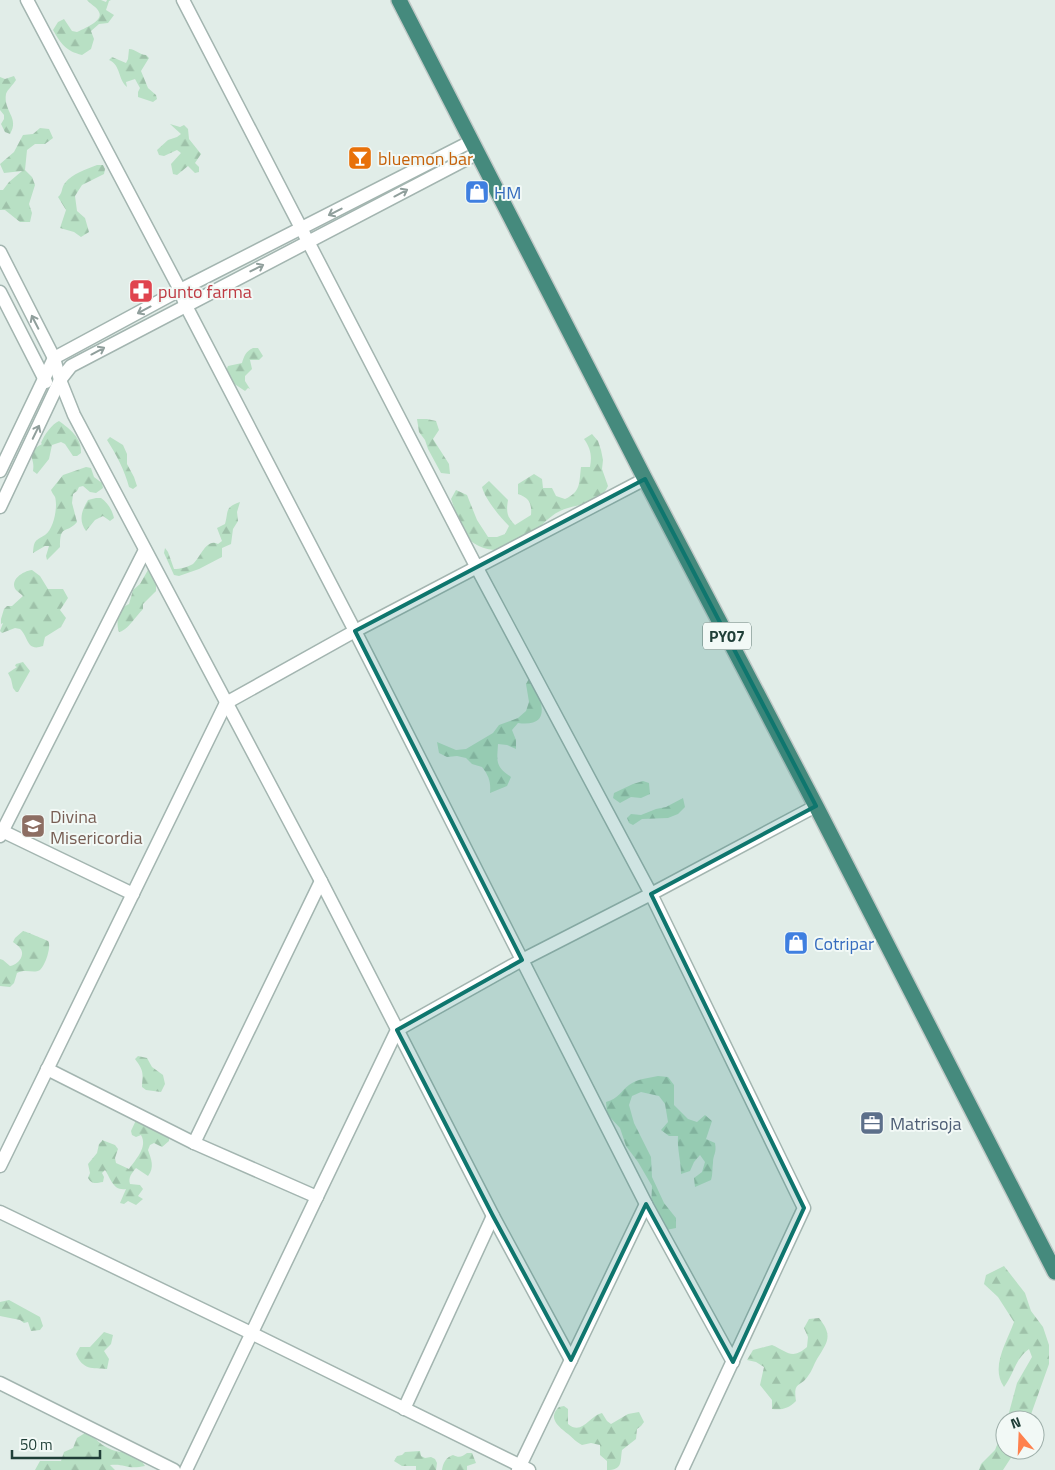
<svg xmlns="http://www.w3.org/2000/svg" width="1055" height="1470" viewBox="0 0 1055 1470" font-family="'Titillium Web',sans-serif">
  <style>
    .forest { fill: url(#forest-firs) }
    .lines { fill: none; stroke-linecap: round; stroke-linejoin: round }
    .minor-casing { stroke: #a3b5b0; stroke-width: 15 }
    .trunk-casing { stroke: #c1c9c7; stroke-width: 18 }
    .minor { stroke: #fff; stroke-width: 12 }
    .trunk { stroke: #458a7d; stroke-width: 15 }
    .oneway { stroke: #909f9c }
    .marked { fill: #0f766e; fill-opacity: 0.2; stroke: #0f766e; stroke-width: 4; stroke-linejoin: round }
    .labels { text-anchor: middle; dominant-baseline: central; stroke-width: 4; stroke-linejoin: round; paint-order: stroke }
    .shield { fill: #f2f9f6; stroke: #5f7771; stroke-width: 1 }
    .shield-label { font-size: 16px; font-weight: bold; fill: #203f38 }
    .food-label { font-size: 18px; fill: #c56008; stroke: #f2f9f6; text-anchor: start }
    .shop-label { font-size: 18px; fill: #366cbe; stroke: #f2f9f6; text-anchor: start }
    .health-label { font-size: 18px; fill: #be3a42; stroke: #f2f9f6; text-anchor: start }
    .education-label { font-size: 18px; fill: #785e54; stroke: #f2f9f6; text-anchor: start }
    .service-label { font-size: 18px; fill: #4e5e75; stroke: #f2f9f6; text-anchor: start }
  </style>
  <defs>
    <pattern id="forest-firs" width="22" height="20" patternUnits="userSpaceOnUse" patternTransform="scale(1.25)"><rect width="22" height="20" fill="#b8e0c4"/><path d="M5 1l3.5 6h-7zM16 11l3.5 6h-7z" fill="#9ec1a9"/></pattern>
  </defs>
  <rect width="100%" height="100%" fill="#e1ede8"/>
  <g class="forest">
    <path d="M87,0H101L106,2L107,0H111L109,1L106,10L114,15L108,23L99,24L91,31L94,39L91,49L82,55C66,51 61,44 53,30L58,22L64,19L72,31L77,32C83,29 104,21 99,12C97,7 90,4 87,0Z"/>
    <path d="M129,49C136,49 139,55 146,55L149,58L141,71L148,88L156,95L157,99L153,102L138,97V92L140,88L135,79L126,82L127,87C118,80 121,65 109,60L112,57L126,63L128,59Z"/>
    <path d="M14,76L16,80C13,85 7,90 6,94C3,111 20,118 10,134L5,132L1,124L4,119V115L0,110V77L5,79Z"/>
    <path d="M170,124L180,127L184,125L188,129L189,139L201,154L195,163L199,167V172L195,173L188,166L177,175L173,174L171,164L181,153L177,150L164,156L159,155L157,150L168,140L177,137L181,134Z"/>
    <path d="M40,128L49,129L53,138L45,144H35L27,150L25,170L32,177L35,185L29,204L32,213L30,222H20L5,210H0V190H3L9,182L22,171L4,173L0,164L14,152L23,135L33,134Z"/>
    <path d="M97,165H103L105,169L104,174L82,185L75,196L77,211L85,218L89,232L81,237L74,232L60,228L66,210L58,197C63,193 61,188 65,183C73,173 85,170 97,165Z"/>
    <path d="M253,348H258L263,356L259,360H250L252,369L245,376V381L250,389L248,388L245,391L233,383L226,371L228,366L242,363C244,356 246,351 253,348Z"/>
    <path d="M417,419H427L436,421L439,430L433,439L449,464L450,474L441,473L428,449L425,440L419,432Z"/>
    <path d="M59,421C70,429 82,438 81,453L77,456H73L65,444L61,442L52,445L49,459L37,474L33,471C36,457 23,454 42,444L41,443C44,435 52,424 59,421Z"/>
    <path d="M592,434L598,441L601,450L603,460L602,469L608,486C598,508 579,502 560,511C547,517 539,530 527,538C522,541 504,550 499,550C487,551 472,545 465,535C459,526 455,509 451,499L456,490L467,495L477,520L488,537H497L505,534L509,526C500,517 485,499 482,487L489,481L508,500C506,512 507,517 515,525L531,515C532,503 529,498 518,494V484L534,474L542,479L543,488H552L556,496L565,499C581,492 579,483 581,467H590C592,456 591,449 584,439Z"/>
    <path d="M110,437L123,445L127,454V464L134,477L137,486L133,489L129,487C125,471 116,454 107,440Z"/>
    <path d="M86,467L91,468L94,477L102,483L103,488L96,493L90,492L83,486L79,487L77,491L73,494L72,503L77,522C66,535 60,523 60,547L47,560L46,556L49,546H45L33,553C34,540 35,541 45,535C54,529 58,506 55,497C54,495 52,493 51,490L63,475Z"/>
    <path d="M96,498H101C108,503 112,510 114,518L110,521L103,516L95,520L86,531C78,520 82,510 88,500Z"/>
    <path d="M240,502L237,512L238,521L233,529L231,544L222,548V557L199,569L179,576L174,575L164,553L165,548L168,552L174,569C180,569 188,567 193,564C201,557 206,538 218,544L222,541L217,528L225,524C229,510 224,508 240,502Z"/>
    <path d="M150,569L156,581V591L143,604V609C136,616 127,631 119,632C116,622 117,609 129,604L133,590L140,584L148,570L147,571Z"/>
    <path d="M32,570L40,576L48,589H63L68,598L60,610L66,618L61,627L45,637L43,646C26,652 29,637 20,629L15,628L2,633L0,631L3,623L1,624V619L4,609L7,606H12L23,596C21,594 18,592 16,590C9,580 23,571 32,570Z"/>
    <path d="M23,662L30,671C26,678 22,685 18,692H16L13,688L11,679L8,673L17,667L15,666L16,664Z"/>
    <path d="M531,675C539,695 556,728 518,723L512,730L516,740V749L507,745L498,744C497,762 495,766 511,777L507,786L490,793C491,782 489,776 482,767L472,764L466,758L457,756L447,757L439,753L437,742L456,750L466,749L493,733L499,725L518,718L526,711L529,702L526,684Z"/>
    <path d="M643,781L649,783L650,794L641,798L631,797L620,803L613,798L614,793L633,784Z"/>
    <path d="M683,798L685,807L678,814L668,818L642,819L633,825L629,823L627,818L631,814L641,815L656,809L666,807Z"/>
    <path d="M23,931C25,931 46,940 48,941C52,946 45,966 40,970C33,974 26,968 17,973L14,983L10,987L0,986V959L3,960L10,966C18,965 26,955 20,948C18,945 15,944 13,942L15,938Z"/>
    <path d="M138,1056L147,1058L152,1067L163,1075L165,1084L161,1092L146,1090L142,1087C143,1073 144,1071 135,1059Z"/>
    <path d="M658,1076L668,1077L674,1085V1105L688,1119L697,1122L705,1115L712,1121L706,1139L715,1143C717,1154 713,1154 713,1163C712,1169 713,1174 711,1180L695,1187L694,1178L702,1172L705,1162L700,1155L694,1162L690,1171L681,1174C681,1161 677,1149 678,1136H669L661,1130L668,1122L665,1104L659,1096L641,1092L632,1096L629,1105L634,1123L651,1157L652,1177L664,1203L676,1218V1228L666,1230L651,1207L652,1186L638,1162L626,1146L620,1128L607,1114L606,1102C619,1098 620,1092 629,1085C637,1079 648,1078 658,1076Z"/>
    <path d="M137,1118L169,1137V1141L162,1147L154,1143L150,1145L148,1150C151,1159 155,1167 148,1176L136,1168C132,1173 128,1177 130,1184L140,1185L143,1189L138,1196L143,1199L136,1205L128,1201L124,1204L120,1203L126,1189C113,1191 111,1179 105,1170L102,1173L104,1177L103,1182C96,1183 92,1185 88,1178L90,1173L88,1164L97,1153L99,1144L102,1141V1140L115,1145L118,1149L115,1158L116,1163L129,1169C136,1159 148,1147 141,1135L136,1137L132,1135L131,1131Z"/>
    <path d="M1004,1266L1025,1293L1031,1311L1043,1327L1049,1345V1364L1029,1420H1007L1017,1383L1032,1357L1029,1349C1015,1359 1014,1374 1004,1387C990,1367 1007,1342 1014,1322L998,1297L984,1284L986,1275Z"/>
    <path d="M9,1300L40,1317L43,1326L40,1330L31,1331L28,1322L24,1323L20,1320L0,1316V1302Z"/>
    <path d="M819,1318C833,1336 828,1341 817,1359C814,1364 812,1371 808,1376C800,1388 793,1381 796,1401C788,1409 782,1410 772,1409V1400L760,1385L764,1367L756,1362L747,1360L753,1350L772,1345C788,1352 792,1360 807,1347L808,1337L804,1328L809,1319Z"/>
    <path d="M104,1332L113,1335L111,1344L104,1351L109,1359L107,1369C92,1368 83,1370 76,1354L80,1347H90Z"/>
    <path d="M564,1406L568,1409V1424C582,1436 589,1416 602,1413L607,1421L611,1424L628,1414L639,1412L644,1422L641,1426L637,1429L636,1439L622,1450C620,1462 623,1470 607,1470V1461L600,1455V1445L591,1443L582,1445C576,1442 573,1438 568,1434C559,1427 547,1418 559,1407Z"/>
    <path d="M1005,1425V1450H1016L1003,1470H979L981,1464L995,1450Z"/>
    <path d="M85,1433C97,1437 98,1444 108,1448C125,1457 132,1445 145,1466C126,1470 125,1463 110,1465L115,1470H35L40,1461H61L64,1452L73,1448L77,1438Z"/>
    <path d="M420,1451L421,1456L425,1458L431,1457L435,1459L437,1463L436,1470H416V1466H402L394,1461L397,1456L402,1455L405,1452Z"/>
    <path d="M467,1453H472L476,1463L467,1466V1470H442C443,1463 446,1457 453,1455C459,1458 462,1457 467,1453Z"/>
  </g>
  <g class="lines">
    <defs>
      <g id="minor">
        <path d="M27,0L180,290L185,304L355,631L646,1204L733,1362"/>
        <path d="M183,0L477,568L651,894L804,1208L682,1470"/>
        <path d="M0,252L54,358L60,380L74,415L321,881L493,1216L571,1360"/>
        <path d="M0,292L46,382"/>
        <path d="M0,471L54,358L180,290L472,141"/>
        <path d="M0,507L60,380L71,366L478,153"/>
        <path d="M0,830L133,894"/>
        <path d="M0,836L145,550"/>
        <path d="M47,1069L194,1143L317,1197"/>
        <path d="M194,1143L321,881"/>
        <path d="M0,1166L226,703L355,631L645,479"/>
        <path d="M0,1212L251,1333L529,1470"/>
        <path d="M0,1383L174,1470"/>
        <path d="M404,1409L493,1216"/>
        <path d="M186,1470L397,1030L522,960L651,894L816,806"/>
        <path d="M518,1470L646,1204"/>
      </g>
      <path id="trunk" d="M399,0L645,479L816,806L1055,1272"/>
    </defs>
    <use href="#minor" class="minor-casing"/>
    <use href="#trunk" class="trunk-casing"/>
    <use href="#minor" class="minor"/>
    <use href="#trunk" class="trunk"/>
  </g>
  <defs><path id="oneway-shaft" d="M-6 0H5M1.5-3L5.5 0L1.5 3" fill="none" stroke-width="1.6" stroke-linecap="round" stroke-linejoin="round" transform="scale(1.25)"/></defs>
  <g class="oneway">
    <use href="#oneway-shaft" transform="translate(401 193) rotate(-28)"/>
    <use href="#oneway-shaft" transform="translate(335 212) rotate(153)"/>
    <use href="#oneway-shaft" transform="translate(257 268) rotate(-27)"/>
    <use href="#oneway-shaft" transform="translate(144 310) rotate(152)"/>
    <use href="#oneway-shaft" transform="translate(35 322) rotate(-117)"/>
    <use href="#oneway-shaft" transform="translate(98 351) rotate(-28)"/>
    <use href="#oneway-shaft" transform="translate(36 432) rotate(-64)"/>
  </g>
  <path class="marked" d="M645,479L816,806L651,894L804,1208L733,1362L646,1204L571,1360L493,1216L397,1030L522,960L355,631Z"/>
  <defs>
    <symbol id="bar-square" viewBox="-11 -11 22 22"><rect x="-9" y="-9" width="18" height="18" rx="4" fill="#e8710a" stroke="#f2f9f6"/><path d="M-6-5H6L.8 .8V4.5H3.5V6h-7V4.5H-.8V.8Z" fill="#fff"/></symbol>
    <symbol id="shop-square" viewBox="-11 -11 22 22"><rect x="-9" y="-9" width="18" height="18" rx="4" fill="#3f7fe0" stroke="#f2f9f6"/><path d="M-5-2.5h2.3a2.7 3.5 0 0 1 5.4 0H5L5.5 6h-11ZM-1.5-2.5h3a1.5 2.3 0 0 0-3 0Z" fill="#fff"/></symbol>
    <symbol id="pharmacy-square" viewBox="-11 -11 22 22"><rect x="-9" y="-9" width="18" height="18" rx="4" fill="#e0444e" stroke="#f2f9f6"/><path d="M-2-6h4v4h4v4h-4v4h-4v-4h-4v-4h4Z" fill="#fff"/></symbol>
    <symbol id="school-square" viewBox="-11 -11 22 22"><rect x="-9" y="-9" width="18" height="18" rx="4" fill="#8d6e63" stroke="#f2f9f6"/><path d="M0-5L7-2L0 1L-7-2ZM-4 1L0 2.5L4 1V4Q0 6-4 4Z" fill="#fff"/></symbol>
    <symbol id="office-square" viewBox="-11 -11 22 22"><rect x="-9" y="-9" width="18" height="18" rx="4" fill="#5c6f8a" stroke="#f2f9f6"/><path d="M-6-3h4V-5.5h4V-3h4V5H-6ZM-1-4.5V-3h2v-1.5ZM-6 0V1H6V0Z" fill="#fff"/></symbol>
  </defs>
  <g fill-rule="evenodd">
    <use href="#bar-square" x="346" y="144" width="28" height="28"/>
    <use href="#shop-square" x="463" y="178" width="28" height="28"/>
    <use href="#pharmacy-square" x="127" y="277" width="28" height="28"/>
    <use href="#school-square" x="19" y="812" width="28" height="28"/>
    <use href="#shop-square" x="782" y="929" width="28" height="28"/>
    <use href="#office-square" x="858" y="1109" width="28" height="28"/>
  </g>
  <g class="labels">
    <rect class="shield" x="703" y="622.5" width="48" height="27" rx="4"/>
    <g class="shield-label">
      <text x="727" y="636">PY07</text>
    </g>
    <g class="food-label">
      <text x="378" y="158">bluemon bar</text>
    </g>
    <g class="shop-label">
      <text x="494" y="192">HM</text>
      <text x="814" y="943">Cotripar</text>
    </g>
    <g class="health-label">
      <text x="158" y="291">punto farma</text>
    </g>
    <g class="education-label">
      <text x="50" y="816">Divina<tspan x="50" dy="21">Misericordia</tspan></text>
    </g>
    <g class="service-label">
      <text x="890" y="1123">Matrisoja</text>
    </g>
  </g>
  <g transform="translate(1020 1435) rotate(341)"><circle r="24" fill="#f2f9f6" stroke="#9eafaa"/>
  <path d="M0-4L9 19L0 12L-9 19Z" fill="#fe814e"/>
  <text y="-8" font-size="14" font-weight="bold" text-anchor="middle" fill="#203f38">N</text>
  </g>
  <path d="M12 1450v8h88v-8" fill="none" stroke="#203f38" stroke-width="2.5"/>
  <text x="20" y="1450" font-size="15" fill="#203f38" stroke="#f2f9f6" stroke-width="4" paint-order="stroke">50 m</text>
</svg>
